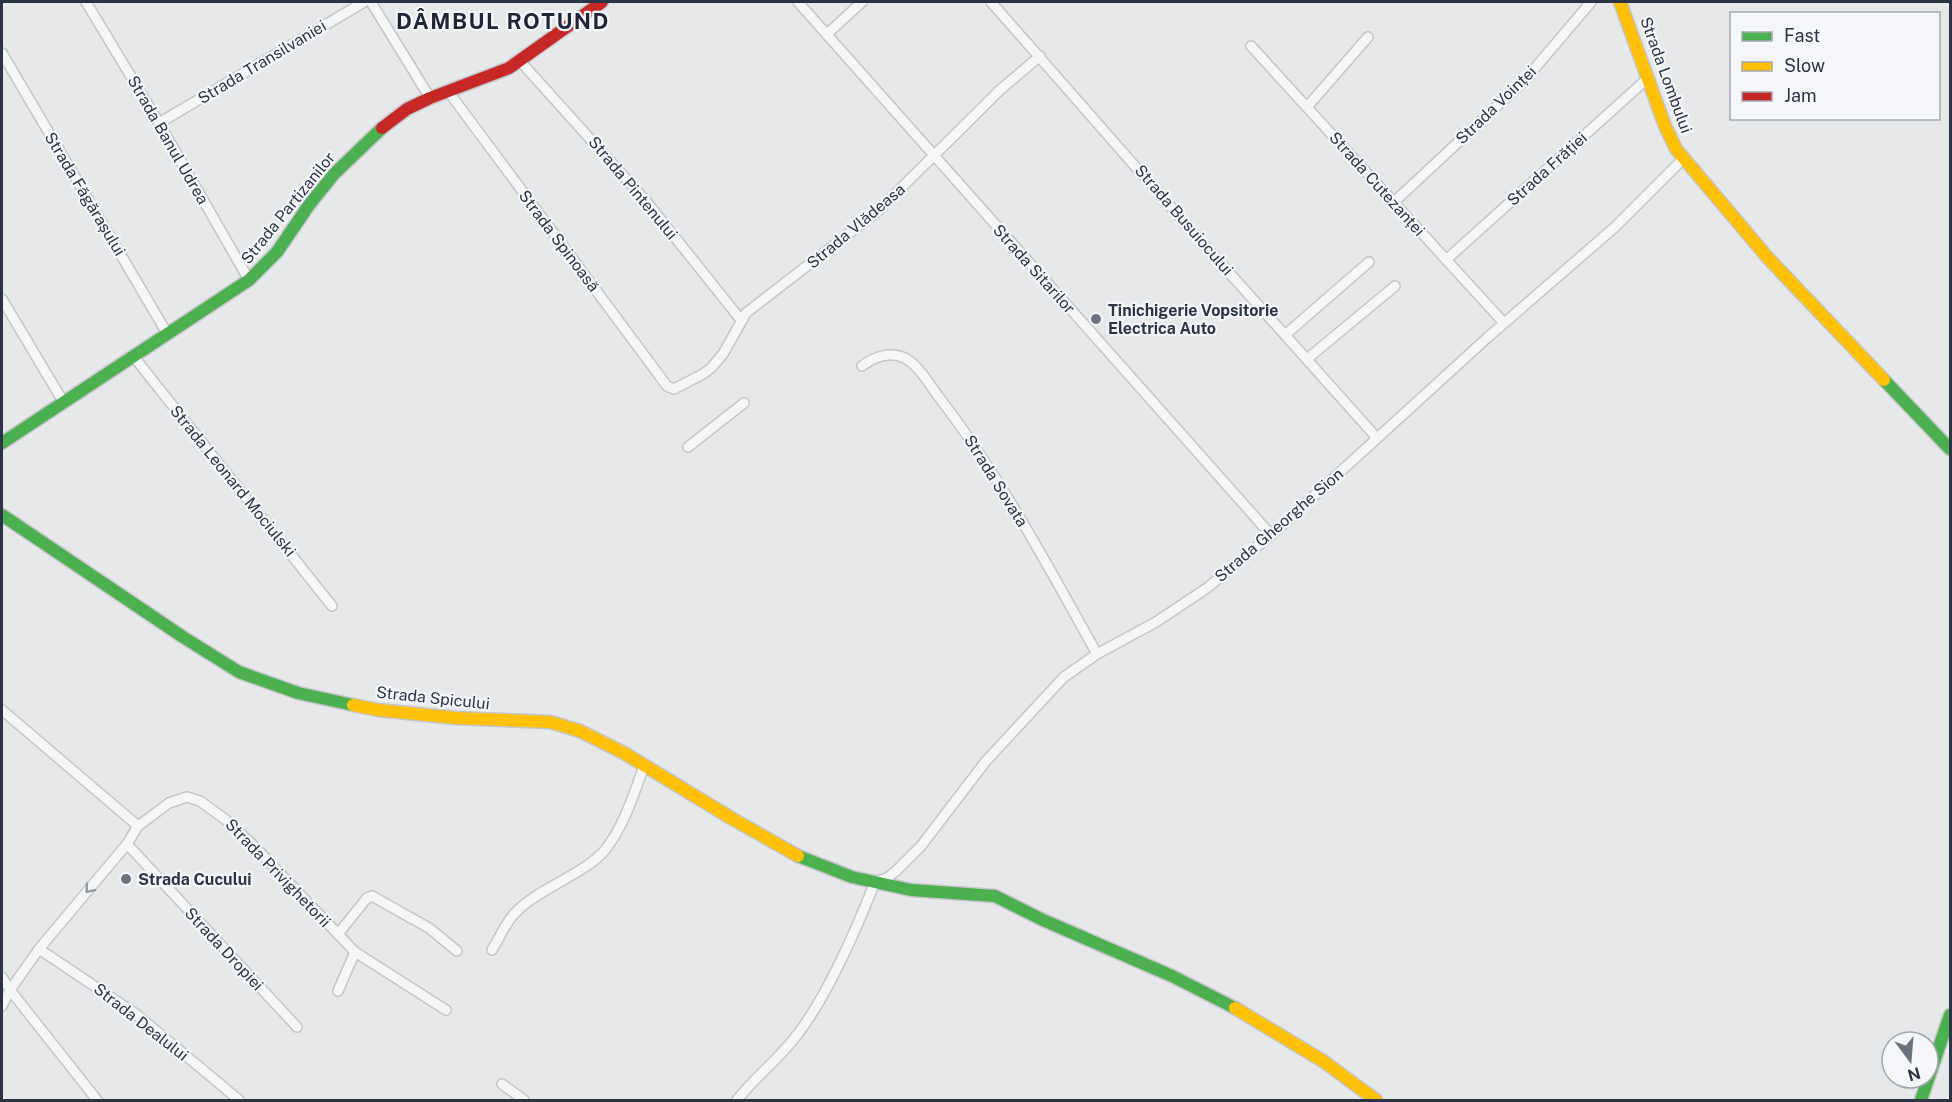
<svg xmlns="http://www.w3.org/2000/svg" width="1952" height="1102" viewBox="0 0 1952 1102" font-family="'Public Sans',sans-serif">
  <style>
    .lines { fill: none; stroke-linecap: round; stroke-linejoin: round }
    .street-casing { stroke: #c4c6c8; stroke-width: 12 }
    .fast-casing { stroke: #c4c6c8; stroke-width: 15 }
    .slow-casing { stroke: #c4c6c8; stroke-width: 15 }
    .jam-casing { stroke: #c4c6c8; stroke-width: 15 }
    .street { stroke: #f5f6f7; stroke-width: 9 }
    .fast { stroke: #4caf50; stroke-width: 12 }
    .slow { stroke: #ffc107; stroke-width: 12 }
    .jam { stroke: #c62828; stroke-width: 12 }
    .oneway { stroke: #90959e }
    .poi-dot { fill: #6c737f; stroke: #f4f6f9; stroke-width: 2 }
    .labels { text-anchor: middle; dominant-baseline: central; stroke-width: 4.5; stroke-linejoin: round; paint-order: stroke }
    .street-label { font-size: 16px; fill: #2b3445; stroke: #f4f6f9 }
    .poi-label { font-size: 16px; font-weight: bold; fill: #2b3445; stroke: #f4f6f9; text-anchor: start }
    .district-label { font-size: 22px; font-weight: bold; letter-spacing: 1.5px; fill: #1d2536; stroke: #f4f6f9 }
  </style>
  <rect width="100%" height="100%" fill="#e6e8ea"/>
  <g class="lines">
    <defs>
      <g id="street">
        <path d="M86,2L159,123L249,280"/>
        <path d="M371,2L430,98"/>
        <path d="M798,2L1271,535"/>
        <path d="M991,2L1191,230L1377,438"/>
        <path d="M827,34L862,2"/>
        <path d="M1251,46L1504,323"/>
        <path d="M2,53L168,335"/>
        <path d="M520,61L646,201L741,320"/>
        <path d="M448,91L667,386L674,389L703,374L711,368L723,354L746,313L878,211L1000,90L1040,56"/>
        <path d="M1307,107L1368,37"/>
        <path d="M159,123L364,2"/>
        <path d="M1394,202L1524,81L1591,2"/>
        <path d="M1446,260L1648,78"/>
        <path d="M2,299L64,403"/>
        <path d="M1285,335L1369,262"/>
        <path d="M134,357L332,606"/>
        <path d="M1307,359L1395,286"/>
        <path d="M862,366C874,357 890,351 905,358C919,366 929,384 938,396C1000,476 1048,566 1097,654"/>
        <path d="M688,447L744,403"/>
        <path d="M2,710L138,826"/>
        <path d="M127,844L297,1027"/>
        <path d="M338,934L367,898L372,896L429,928L457,951"/>
        <path d="M39,949L136,1014L239,1100"/>
        <path d="M492,950C499,939 505,924 514,914C538,888 584,875 605,850C624,826 634,794 644,766"/>
        <path d="M2,977L10,990L97,1100"/>
        <path d="M338,991L355,952"/>
        <path d="M2,1006L10,990L39,949L127,844L138,826L169,803L187,797L200,801L226,820L253,845L355,952L446,1010"/>
        <path d="M502,1084L524,1100"/>
        <path d="M737,1100C755,1077 779,1059 797,1035C828,995 856,930 875,882L887,878L896,871L921,846L986,761L1064,677L1097,654L1156,622L1207,588L1271,535L1487,338L1615,227L1683,159"/>
      </g>
      <g id="fast">
        <path d="M1884,380L1950,449"/>
        <path d="M2,443L249,280L277,252L309,205L334,174L382,128"/>
        <path d="M2,515L183,637L239,672L298,693L353,705"/>
        <path d="M798,856L852,877L911,890L995,896L1043,920L1172,976L1235,1008"/>
        <path d="M1921,1100L1950,1015"/>
      </g>
      <g id="slow">
        <path d="M1620,2L1665,126L1676,149L1768,258L1884,380"/>
        <path d="M353,705L378,710L456,718L550,722L580,731L624,753L731,818L798,856"/>
        <path d="M1235,1008L1323,1061L1376,1100"/>
      </g>
      <path id="jam" d="M382,128L407,109L430,98L509,68L602,2"/>
    </defs>
    <use href="#street" class="street-casing"/>
    <use href="#fast" class="fast-casing"/>
    <use href="#slow" class="slow-casing"/>
    <use href="#jam" class="jam-casing"/>
    <use href="#street" class="street"/>
    <use href="#fast" class="fast"/>
    <use href="#slow" class="slow"/>
    <use href="#jam" class="jam"/>
  </g>
  <defs><path id="oneway-chevron" d="M-2-3.5L2.5 0L-2 3.5" fill="none" stroke-width="1.6" stroke-linecap="round" stroke-linejoin="round" transform="scale(1.5)"/></defs>
  <use class="oneway" href="#oneway-chevron" transform="translate(89 889) rotate(130)"/>
  <g class="poi-dot">
    <circle cx="1096" cy="319" r="6"/>
    <circle cx="126" cy="879" r="6"/>
  </g>
  <g class="labels">
    <g class="street-label">
      <text transform="translate(262 62) rotate(-31)">Strada Transilvaniei</text>
      <text transform="translate(1666 75) rotate(70)">Strada Lombului</text>
      <text transform="translate(1496 105) rotate(-44)">Strada Voinței</text>
      <text transform="translate(168 140) rotate(60)">Strada Banul Udrea</text>
      <text transform="translate(1547 169) rotate(-42)">Strada Frăției</text>
      <text transform="translate(1377 184) rotate(48)">Strada Cutezanței</text>
      <text transform="translate(633 188) rotate(50)">Strada Pintenului</text>
      <text transform="translate(85 194) rotate(59)">Strada Făgărașului</text>
      <text transform="translate(288 208) rotate(-51)">Strada Partizanilor</text>
      <text transform="translate(1184 220) rotate(49)">Strada Busuiocului</text>
      <text transform="translate(856 226) rotate(-40)">Strada Vlădeasa</text>
      <text transform="translate(559 241) rotate(53)">Strada Spinoasă</text>
      <text transform="translate(1034 269) rotate(48)">Strada Sitarilor</text>
      <text transform="translate(233 481) rotate(51)">Strada Leonard Mociulski</text>
      <text transform="translate(996 481) rotate(58)">Strada Sovata</text>
      <text transform="translate(1279 525) rotate(-41)">Strada Gheorghe Sion</text>
      <text transform="translate(433 698) rotate(6)">Strada Spicului</text>
      <text transform="translate(278 873) rotate(46)">Strada Privighetorii</text>
      <text transform="translate(224 949) rotate(47)">Strada Dropiei</text>
      <text transform="translate(141 1022) rotate(38)">Strada Dealului</text>
    </g>
    <g class="poi-label">
      <text x="1108" y="310">Tinichigerie Vopsitorie<tspan x="1108" dy="18">Electrica Auto</tspan></text>
      <text x="138" y="879">Strada Cucului</text>
    </g>
    <g class="district-label">
      <text x="503" y="21">DÂMBUL ROTUND</text>
    </g>
  </g>
  <rect width="1952" height="1102" fill="none" stroke="#2b3445" stroke-width="6"/>
  <rect x="1730" y="12" width="210" height="108" fill="#f4f6f9" stroke="#a4a8b1" stroke-width="1.5"/>
  <rect x="1742" y="32" width="30" height="9" fill="#4caf50" stroke="#a4a8b1" stroke-width="1.5"/>
  <text x="1784" y="42" font-size="18" fill="#2b3445">Fast</text>
  <rect x="1742" y="62" width="30" height="9" fill="#ffc107" stroke="#a4a8b1" stroke-width="1.5"/>
  <text x="1784" y="72" font-size="18" fill="#2b3445">Slow</text>
  <rect x="1742" y="92" width="30" height="9" fill="#c62828" stroke="#a4a8b1" stroke-width="1.5"/>
  <text x="1784" y="102" font-size="18" fill="#2b3445">Jam</text>
  <g transform="translate(1910 1060) rotate(164)"><circle r="28" fill="#f4f6f9" stroke="#a4a8b1" stroke-width="1.5"/>
  <path d="M0-4.5L10 22L0 15L-10 22Z" fill="#6c737f"/>
  <text y="-9" font-size="16" font-weight="bold" text-anchor="middle" fill="#2b3445">N</text>
  </g>
</svg>
